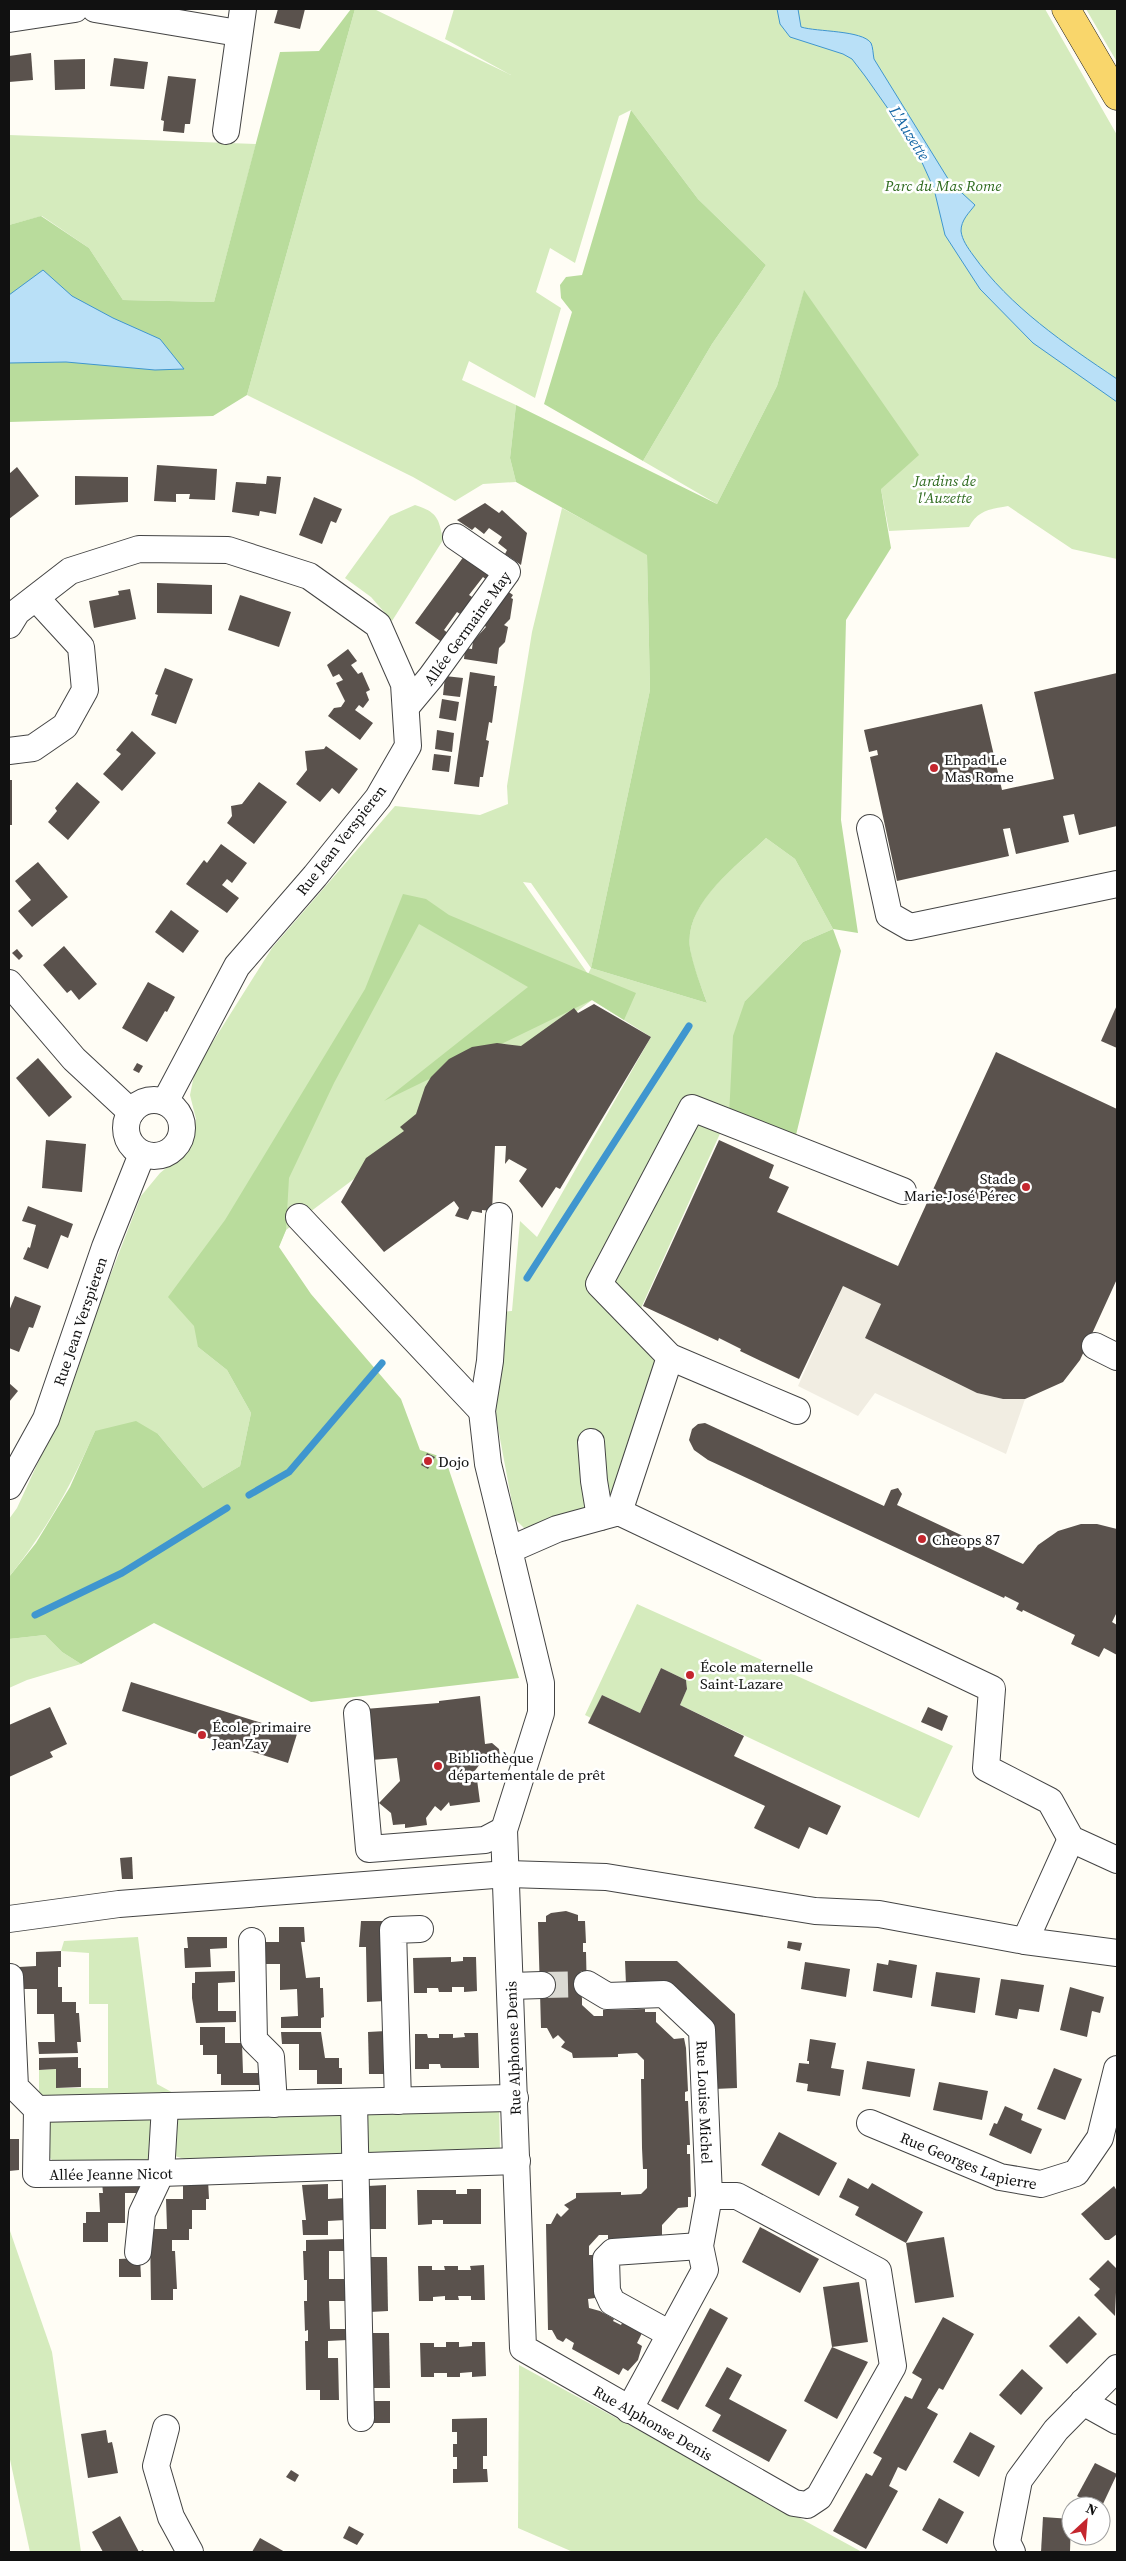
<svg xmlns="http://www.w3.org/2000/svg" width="1126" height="2561" viewBox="0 0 1126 2561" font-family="'Source Serif 4',serif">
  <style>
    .green { fill: #d5ebbd; fill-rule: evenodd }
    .forest { fill: #b9dc9c }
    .plaza { fill: #f1ede2 }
    .water { fill: #b9e0f7; stroke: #3f96cf }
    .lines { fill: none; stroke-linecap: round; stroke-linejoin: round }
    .stream { stroke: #3f96cf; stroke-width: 7 }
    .building { fill: #5a524d }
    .minor-tunnel { stroke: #dbdad3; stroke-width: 26; stroke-dasharray: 26 13; stroke-linecap: butt }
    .minor-casing { stroke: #444; stroke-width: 28 }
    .major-casing { stroke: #222; stroke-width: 29 }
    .minor { stroke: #fff; stroke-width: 26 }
    .major { stroke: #f9d66b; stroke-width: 28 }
    .poi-dot { fill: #c4262e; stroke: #fff; stroke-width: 2 }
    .labels { text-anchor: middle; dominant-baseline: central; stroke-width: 5; stroke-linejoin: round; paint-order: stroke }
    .park-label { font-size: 15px; font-style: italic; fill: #2f6b1f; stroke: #fff }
    .street-label { font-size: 15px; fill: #111; stroke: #fff }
    .poi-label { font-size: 15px; fill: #111; stroke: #fff; text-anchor: start }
    .water-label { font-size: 16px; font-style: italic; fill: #1768a6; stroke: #fff }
  </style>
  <rect width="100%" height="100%" fill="#fffdf5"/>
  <g class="green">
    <path d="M355,9H374L511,75L445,39L454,9H1045L1117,135V559L1072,549L1008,506C991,509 978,510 969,527L889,531L881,489L804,291L777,386L717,504L643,461L712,344L766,265L698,199L631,110L619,116L575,263L550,248L536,292L561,308L535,398L469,361L462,380L516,405L510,458L516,482L483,484L455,501L413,477L247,395Z"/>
    <path d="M1086,9H1117V62Z"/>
    <path d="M9,135L256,144L214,302L123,300L89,248L42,216L9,225Z"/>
    <path d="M415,505C437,512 439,518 443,540L392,621L371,597L345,578L390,516Z"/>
    <path d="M562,508L647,554L650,690L591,968L707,1003C701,985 692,966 690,948C684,902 737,866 766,838L795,859L833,929L803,942L745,1001L742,1085L632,1328L662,1361L614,1500L526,1530L515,1519L496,1417L499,1312L512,1311L520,1221L537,1237L651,1037L592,1000L286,1230L279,1246L198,1347L227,1370L251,1413L240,1466L203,1488L158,1434L95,1431C70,1488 47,1529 9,1577V1519L17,1508L65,1404L95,1315L141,1196L160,1173L191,1148L196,1119L190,1095L195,1070L272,948L395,806L480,815L508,804L507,786L532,632ZM523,882L531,883L591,968L588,974Z"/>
    <path d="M637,1604L953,1746L919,1818L680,1705L687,1689L686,1680L661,1668L640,1713L602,1695L591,1718L585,1715Z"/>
    <path d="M45,1635L62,1652L81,1664L27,1680L9,1688V1639Z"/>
    <path d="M138,1937L157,2084L186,2100L44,2102L39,2095V2070L56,2069L57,2088H108V2004H89V1953L61,1951L64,1941Z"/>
    <path d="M499,2105L500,2153L371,2154L367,2150L366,2113Z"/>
    <path d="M153,2112L154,2162H55L47,2156V2121Z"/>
    <path d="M344,2112V2154L184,2159L175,2156L173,2153V2117Z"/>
    <path d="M9,2228L52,2352L81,2552H30L9,2455Z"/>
    <path d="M519,2365L862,2552H573L518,2528Z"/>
  </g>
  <g class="forest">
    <path d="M351,9H355L247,395L213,416L9,422V225L41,216L89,248L123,300L214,302L280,52L319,51Z"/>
    <path d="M631,110L698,199L766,265L712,344L643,461L544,404L572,312L561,298L560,285L566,277L582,275Z"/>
    <path d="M804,290L919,455L881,489L891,548L846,620L841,820L858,933L833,929L841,951L795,1139L729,1116L733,1036L745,1001L803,942L833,929L795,859L766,838C737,866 684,903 690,948C693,966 701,986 707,1003L591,968L650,690L647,555L516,482L510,458L516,405L717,504L777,386Z"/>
    <path d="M403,894L426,899L449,915L636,993L624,1020L592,1000L384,1101L528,987L419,924L334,1083L289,1178L286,1230L279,1247L311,1294L401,1399L420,1450L445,1458L519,1678L311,1702L154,1623L81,1664L62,1652L45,1635L9,1639V1577L36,1543L70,1487L95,1431L136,1421L158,1434L203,1488L240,1466L251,1413L227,1370L198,1347L194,1326L168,1297L225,1220L365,989Z"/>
  </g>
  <path class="plaza" d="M843,1286L881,1304L865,1338L977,1393L1003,1399H1025L1006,1454L875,1393L858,1416L798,1386Z"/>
  <g class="water">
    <path d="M777,9H798L801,27C817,32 862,30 871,43C873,47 873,54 874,59L950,182L975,205C969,213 961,220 961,231C962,240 968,248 973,255C1010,307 1065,344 1117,379V402L1033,343L980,289L945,235L934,189L915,147L865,76L852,59L843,54L790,37L780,24Z"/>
    <path d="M43,270L72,296L113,318L160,339L184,369L155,370L66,362L9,363V295Z"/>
  </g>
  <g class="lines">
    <g class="stream">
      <path d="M527,1278L689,1026"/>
      <path d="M249,1495L289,1472L382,1363"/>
      <path d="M35,1615L122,1573L227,1508"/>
    </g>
  </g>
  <g class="building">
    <path d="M278,9H305L300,29L274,23Z"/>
    <path d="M31,53L33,80L9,82V56Z"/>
    <path d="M114,58L148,62L144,89L110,86Z"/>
    <path d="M85,59V89L55,90L54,60Z"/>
    <path d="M168,76L196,79L190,124H185L184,133L163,131L164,121L161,120Z"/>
    <path d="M157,465L217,469L215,500L189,499L190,494H176V502L154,501Z"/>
    <path d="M17,467L39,496L9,519V474Z"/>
    <path d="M75,476L128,477V502L75,505Z"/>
    <path d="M267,476L281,477L276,514L260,511L259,516L232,512L236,482L266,484Z"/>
    <path d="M314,497L342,509L336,523L331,521L322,544L299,535Z"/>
    <path d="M485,503L499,513L502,510L527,533L521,565L505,554L507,550L498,543L502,537L489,528L484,534L475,527L472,530L457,520Z"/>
    <path d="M467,552L494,572L488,581L483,577L469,595L475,599L463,616L457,612L444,630L449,634L443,643L415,623Z"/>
    <path d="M157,583L212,585V614L157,613Z"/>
    <path d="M503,588L513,595L511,598L513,599L510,619L504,625L508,627L505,642L499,648L497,664L464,659L465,648L472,649L473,641L486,627L482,623Z"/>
    <path d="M130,589L136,619L94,628L89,601L119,595L118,591Z"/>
    <path d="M240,595L291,612L279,647L228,630Z"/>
    <path d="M348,649L357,661L351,665L358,674L362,672L370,690L366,692L369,700L363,708L359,705L355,710L373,723L360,740L328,716L334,708L341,707L345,701L336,683L343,680L339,674L333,677L327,665Z"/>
    <path d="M165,668L193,679L176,724L151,715L158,695L155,694Z"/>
    <path d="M470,672L495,676L494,686H497L492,723L489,722L486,740L489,741L483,777H480L479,787L454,784Z"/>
    <path d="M1117,673V826L1079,835L1074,814L1063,816L1069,842L1016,854L1010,828L1003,829L1009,856L897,881L870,757L878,755L877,750L869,752L864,730L982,704L1002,790L1054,779L1034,692Z"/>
    <path d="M445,676L463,678L460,697L443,695Z"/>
    <path d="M442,699L459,702L456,721L439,718Z"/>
    <path d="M437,730L454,733L452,752L435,749Z"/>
    <path d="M132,731L156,753L122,791L103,774L121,754L116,750Z"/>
    <path d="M326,746L358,769L339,794L332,788L320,802L296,784L307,770L305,751L324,749Z"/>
    <path d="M434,754L451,756L449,772L432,770Z"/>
    <rect x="9" y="780" width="3" height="45"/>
    <path d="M77,782L100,802L68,840L48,822L57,811L55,808Z"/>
    <path d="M259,782L287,802L254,844L227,823L232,816L231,806L242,804Z"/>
    <path d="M221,844L247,863L232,883L227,879L222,885L239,898L227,913L186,884L204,860L207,863Z"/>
    <path d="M38,862L68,897L32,927L18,911L31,900L15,881Z"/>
    <path d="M171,910L199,931L183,953L155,932Z"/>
    <path d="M64,946L97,984L79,1000L71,990L67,993L43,965Z"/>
    <path d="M17,949L23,956L19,960L12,953Z"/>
    <path d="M148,982L175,997L167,1012L165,1011L147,1042L122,1028Z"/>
    <path d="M594,1004L651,1037L560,1189L556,1187L542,1208L519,1181L527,1169L509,1159L505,1164L506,1146H495L492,1211L482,1210V1213L472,1211L468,1220L455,1216L459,1208L454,1201L384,1252L341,1202L366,1158L404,1131L400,1127L416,1114L425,1087L431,1077L449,1059L472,1047L497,1043L521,1046L574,1008L578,1013Z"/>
    <path d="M1117,1005V1048L1101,1041Z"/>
    <path d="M996,1052L1117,1109V1279L1080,1360L1063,1382L1025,1399H1003L977,1393L865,1338L881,1304L843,1286L799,1379L740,1351L741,1349L719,1338L718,1341L643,1306L719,1140L774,1165L769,1178L789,1187L777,1212L898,1266Z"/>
    <path d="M38,1058L72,1097L49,1117L16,1078Z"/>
    <path d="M137,1063L143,1066L139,1073L133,1070Z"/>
    <path d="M46,1140L86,1144L82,1192L42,1188Z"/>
    <path d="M28,1206L73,1224L68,1238L61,1235L48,1269L23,1259L28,1247L30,1248L36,1225L22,1221Z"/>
    <path d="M15,1296L41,1306L33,1328L29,1327L19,1352L9,1348V1311Z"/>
    <path d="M9,1383L18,1391L9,1402Z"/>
    <path d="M705,1423L884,1506L891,1490L898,1488L902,1494L897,1505L1023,1564L1038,1545L1058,1531L1081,1524H1097L1117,1529V1612L1112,1622L1117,1625V1655L1104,1648L1099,1657L1071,1644L1075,1635L1023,1610L1022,1612L1016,1609L1019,1603L1005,1596L1004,1598L708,1460L694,1450L689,1440L692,1429L698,1424Z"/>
    <path d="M427,1453L435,1457L428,1469L421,1465Z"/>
    <path d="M661,1668L686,1680L687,1689L680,1705L744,1736L734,1756L841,1806L827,1835L809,1827L799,1849L754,1828L765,1806L588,1723L602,1695L640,1713Z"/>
    <path d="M131,1682L297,1734L288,1763L122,1711Z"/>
    <path d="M480,1696L485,1744L492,1743L499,1749L500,1757L492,1758L487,1755L473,1773L476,1772L480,1802L450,1806L449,1802L441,1811L435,1806L426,1818L427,1825L405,1828V1824L393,1825L391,1813L379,1803L400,1781L397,1758L371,1760L365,1709L439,1703V1701Z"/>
    <path d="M50,1707L67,1744L50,1752L53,1757L9,1777V1725Z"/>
    <path d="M928,1707L948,1716L942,1731L921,1722Z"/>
    <path d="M132,1857L133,1879H122L120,1858Z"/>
    <path d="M566,1911L578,1915V1921H585L586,1943H583V1952H586L587,1996L582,1995V2005L594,2016H603V2010L645,2009V2012H656V2022L674,2039L684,2038L686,2048L688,2091L685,2092V2101H688L690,2145H687V2154H690L691,2197H688V2207L678,2208L662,2225V2236H651V2239L608,2240V2235H599L589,2246V2255H594L595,2298L588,2299L589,2308L600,2311L614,2319L613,2321L621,2325L622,2323L642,2333L637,2343L642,2346L638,2360L628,2371L623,2368L619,2375L572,2349L574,2343L566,2338L563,2342L557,2339L552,2330H548L546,2224H551L557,2213L561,2217L569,2209L564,2205L576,2198V2193L621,2192V2195L641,2194L647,2188V2169H643L642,2148L641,2079H644V2060L637,2053L618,2054V2057L573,2058L572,2053L561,2047L565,2042L558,2035L553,2039L547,2028H541L538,1922H546V1916L551,1913Z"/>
    <path d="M361,1921H383L385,2001L367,2002L366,1947H359Z"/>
    <path d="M279,1927H304L305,1942H301L306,1978L320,1977V1988H323L324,2017L321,2018V2028H281V2017L298,2016L297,1989L280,1990V1964H263L262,1942H279Z"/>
    <path d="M187,1937H227V1948L210,1949L211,1967L185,1968L184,1948H188Z"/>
    <path d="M788,1941L802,1943L800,1951L787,1948Z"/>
    <path d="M61,1951V1967H58V1987H62V2002H76V2013H79L81,2042H77L78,2053L39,2054L38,2042H55L54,2014H37V1989H20L19,1967L36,1966V1952Z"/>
    <path d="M451,1957V1962L463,1961V1957H476L477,1991L464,1992V1987H452V1992H439L438,1988H427V1993H414L413,1958Z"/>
    <path d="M889,1960L917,1965L912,1998L873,1991L877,1963L888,1965Z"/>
    <path d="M625,1961H677L735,2014L737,2088L714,2089L713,2025L626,1984Z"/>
    <path d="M805,1962L850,1969L846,1997L801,1989Z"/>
    <path d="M235,1971V1982L218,1983V2011H236V2022L196,2023L192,1998V1983H195V1972Z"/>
    <path d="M936,1972L980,1978L975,2013L931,2006Z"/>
    <path d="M1001,1979L1044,1985L1039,2012L1019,2009L1017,2019L995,2015Z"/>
    <path d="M1070,1987L1104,1997L1100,2013L1092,2011L1087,2037L1060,2030Z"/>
    <path d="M200,2027H225V2043H242L243,2073H260V2085H221V2074H217V2055H203V2045H200Z"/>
    <path d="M386,2031L387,2074H369L368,2032Z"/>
    <path d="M281,2032H321L325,2058H339V2068H342V2084H317V2070H299V2044H282Z"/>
    <path d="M464,2033H478L479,2068H441L440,2064H429V2069H415V2034H427L428,2038H439V2034H453V2038L465,2037Z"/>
    <path d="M810,2039L836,2043L831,2068L844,2070L840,2096L807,2091L808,2084L796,2082L799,2063L809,2064V2061H807Z"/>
    <path d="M78,2057V2068H81V2087L56,2088V2069L39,2070V2058Z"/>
    <path d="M867,2061L915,2069L910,2097L862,2089Z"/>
    <path d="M1054,2068L1082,2079L1065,2120L1037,2109Z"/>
    <path d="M939,2082L988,2091L982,2120L933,2110Z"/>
    <path d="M1005,2106L1023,2114L1021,2120L1042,2129L1031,2154L989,2135L994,2123L997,2124Z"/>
    <path d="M779,2132L837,2163L819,2196L761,2165Z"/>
    <path d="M9,2139H19V2170L9,2171Z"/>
    <path d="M848,2178L868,2189L872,2183L923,2212L906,2243L855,2215L859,2207L839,2197Z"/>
    <path d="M208,2180L209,2199H206V2210H192V2229H189V2240H172V2251H175L177,2289H173V2300H151L150,2229H167L166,2199H183V2181Z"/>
    <path d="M142,2181V2193H125V2223H108V2242H83V2223H86V2212H100L99,2193H103L102,2182Z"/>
    <path d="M328,2184V2199L345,2198V2220L328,2221V2235H303L302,2220H306L302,2185Z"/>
    <path d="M386,2185V2229H369L368,2186Z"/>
    <path d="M1114,2186L1117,2191V2234L1109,2240H1105L1081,2214Z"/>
    <path d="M467,2189H481V2224H443V2220H432V2224L418,2225L417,2190H456V2194H467Z"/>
    <path d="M760,2227L819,2259L800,2293L742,2262Z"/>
    <path d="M944,2237L954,2297L915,2303L906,2243Z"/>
    <path d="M346,2239V2251H329V2279H347V2301H329L330,2329H347V2340L328,2341V2358H338L339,2400H320V2390H306L305,2341H308V2330L305,2331L304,2301H307V2280H304L303,2251H306V2240Z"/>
    <path d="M369,2257H387L388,2311L370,2312Z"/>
    <path d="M140,2258L141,2277H119V2259Z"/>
    <path d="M1108,2260L1117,2269L1115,2316L1094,2295L1100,2289L1089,2279Z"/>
    <path d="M484,2265L485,2300H471V2296H458L459,2300H445V2296L433,2297V2301H419L418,2266H432V2270H445L444,2266H458V2270H471L470,2266Z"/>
    <path d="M859,2282L868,2342L832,2347L823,2287Z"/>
    <path d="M710,2308L728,2318L678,2410L661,2401Z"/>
    <path d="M1079,2316L1097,2334L1067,2364L1049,2346Z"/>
    <path d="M943,2317L974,2334L943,2390L939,2388L927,2408L938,2414L906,2471L898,2467L889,2486L898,2491L866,2549L833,2531L866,2473L872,2476L882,2458L873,2453L905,2396L912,2399L922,2379L912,2373Z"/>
    <path d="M370,2333H389L390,2388H371Z"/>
    <path d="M446,2342H459V2347L472,2346V2342H485L486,2376L472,2377V2372L460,2373V2377H447V2373H434V2377H421L420,2343H434V2347H446Z"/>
    <path d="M832,2347L868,2362L837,2419L804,2401Z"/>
    <path d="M727,2367L742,2375L729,2399L787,2430L769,2462L712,2431L721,2415L705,2406Z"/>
    <path d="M1022,2369L1043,2388L1021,2415L999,2395Z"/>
    <rect x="372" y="2401" width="18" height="22"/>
    <path d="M487,2418V2456H483V2469H487L488,2482L453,2483V2469H457V2457H453V2444H457V2432H452V2419Z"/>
    <path d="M106,2430L108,2443L112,2442L114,2451L118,2473L88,2478L81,2434Z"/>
    <path d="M970,2432L995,2446L979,2477L953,2462Z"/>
    <path d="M1095,2463L1117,2474L1102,2506H1095L1077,2496Z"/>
    <path d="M291,2470L299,2475L295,2482L286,2477Z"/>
    <path d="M939,2498L964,2512L947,2544L922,2530Z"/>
    <path d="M120,2516L139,2552L143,2550L144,2552H103L92,2532Z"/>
    <path d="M1043,2517L1071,2519L1070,2552H1041Z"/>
    <path d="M349,2526L364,2534L357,2545L343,2538Z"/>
    <path d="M260,2538L285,2552H252Z"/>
  </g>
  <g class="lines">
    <path class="minor-tunnel" d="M542,1985L587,1984"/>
    <defs>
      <g id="minor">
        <path d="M95,9L238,33"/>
        <path d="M9,19L75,9"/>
        <path d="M226,131L243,9"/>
        <path d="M9,625L17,612L70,571L139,549L228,550L309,576L378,625L404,684L408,746L378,798L315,876L237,966L165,1102"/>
        <path id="s1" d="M406,707L431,677L507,572L456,537"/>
        <path d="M9,751L33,748L65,726L85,690L81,647L36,598"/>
        <path d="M870,828L889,915L910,927L1117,884"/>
        <path d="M9,983L74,1059L131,1112"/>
        <circle cx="154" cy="1128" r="28"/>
        <path d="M499,1216L490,1361L482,1411L488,1464L509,1550"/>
        <path d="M299,1217L482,1411"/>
        <path d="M1095,1346L1117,1357"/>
        <path d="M797,1411L670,1357L599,1284L692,1108L903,1191"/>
        <path d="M591,1442L594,1481L600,1517"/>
        <path id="s2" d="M9,1486L46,1419L105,1247L142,1154"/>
        <path d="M619,1512L670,1357"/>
        <path d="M357,1713L369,1849L485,1840L504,1830"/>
        <path d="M9,1919L119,1904L507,1874L606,1877L815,1911L879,1914L1025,1941L1117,1953"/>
        <path d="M252,1941L254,2040L271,2057L274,2104"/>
        <path d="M1025,1941L1071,1839"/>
        <path d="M10,1977L15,2087L37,2109"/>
        <path id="s3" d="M587,1984L607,1996L664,1994L702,2030L709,2196L700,2246L705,2270L629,2410"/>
        <path d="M511,1986L542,1985"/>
        <path id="s4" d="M515,2098L37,2109L36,2174L161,2173L517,2161"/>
        <path d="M398,2101L393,1930L420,1929"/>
        <path d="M354,2102L361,2418"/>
        <path id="s5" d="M870,2123L1000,2177L1041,2184L1076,2173L1100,2138L1117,2069"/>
        <path d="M709,2196H737L878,2271L893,2366L819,2497L807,2505L794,2503L523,2348L504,1830L541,1713V1683L509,1550L557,1529L619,1512L992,1689L986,1768L1050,1801L1071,1839L1117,1860"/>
        <path d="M138,2252L142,2213L161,2173L165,2106"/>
        <path d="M670,2334L612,2302L607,2291L606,2259L613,2252L700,2246"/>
        <path d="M1083,2402L1117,2421"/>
        <path d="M166,2428L156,2466L171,2517L190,2552"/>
        <path d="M1012,2552L1007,2542L1019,2480L1056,2430L1117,2368"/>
      </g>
      <path id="major" d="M1066,9L1117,96"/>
    </defs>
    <use href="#minor" class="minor-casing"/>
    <use href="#major" class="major-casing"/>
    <use href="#minor" class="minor"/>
    <use href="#major" class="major"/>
  </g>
  <g class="poi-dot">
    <circle cx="934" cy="768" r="5"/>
    <circle cx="1026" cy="1187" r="5"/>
    <circle cx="428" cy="1461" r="5"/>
    <circle cx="922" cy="1539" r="5"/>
    <circle cx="690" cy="1675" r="5"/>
    <circle cx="202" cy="1735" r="5"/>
    <circle cx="438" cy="1766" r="5"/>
  </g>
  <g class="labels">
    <g class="park-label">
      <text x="943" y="185">Parc du Mas Rome</text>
      <text x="945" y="480">Jardins de<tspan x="945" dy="17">l'Auzette</tspan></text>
    </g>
    <g class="street-label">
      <text stroke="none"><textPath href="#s1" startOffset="100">Allée Germaine May</textPath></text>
      <text transform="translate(341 840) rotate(-52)">Rue Jean Verspieren</text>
      <text stroke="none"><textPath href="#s2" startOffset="180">Rue Jean Verspieren</textPath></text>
      <text transform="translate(513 2048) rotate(-92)">Rue Alphonse Denis</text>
      <text stroke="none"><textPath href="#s3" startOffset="205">Rue Louise Michel</textPath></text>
      <text stroke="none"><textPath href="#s5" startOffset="106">Rue Georges Lapierre</textPath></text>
      <text stroke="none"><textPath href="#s4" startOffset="618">Allée Jeanne Nicot</textPath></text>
      <text transform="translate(653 2423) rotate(30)">Rue Alphonse Denis</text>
    </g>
    <g class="poi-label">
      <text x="944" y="759">Ehpad Le<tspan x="944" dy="17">Mas Rome</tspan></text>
      <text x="1016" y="1178" text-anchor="end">Stade<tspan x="1016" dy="17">Marie-José Pérec</tspan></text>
      <text x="438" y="1461">Dojo</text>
      <text x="932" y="1539">Cheops 87</text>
      <text x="700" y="1666">École maternelle<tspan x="700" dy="17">Saint-Lazare</tspan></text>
      <text x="212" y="1726">École primaire<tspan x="212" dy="17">Jean Zay</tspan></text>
      <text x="448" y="1757">Bibliothèque<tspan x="448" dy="17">départementale de prêt</tspan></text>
    </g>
    <g class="water-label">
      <text transform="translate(910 133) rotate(58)">L'Auzette</text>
    </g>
  </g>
  <rect width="1126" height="2561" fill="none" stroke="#111111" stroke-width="20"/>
  <g transform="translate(1086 2521) rotate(26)"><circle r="24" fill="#ffffff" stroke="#a0a0a0"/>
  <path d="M0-4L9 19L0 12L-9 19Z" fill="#c4262e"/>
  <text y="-8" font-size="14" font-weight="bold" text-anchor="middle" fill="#111111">N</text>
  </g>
</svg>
